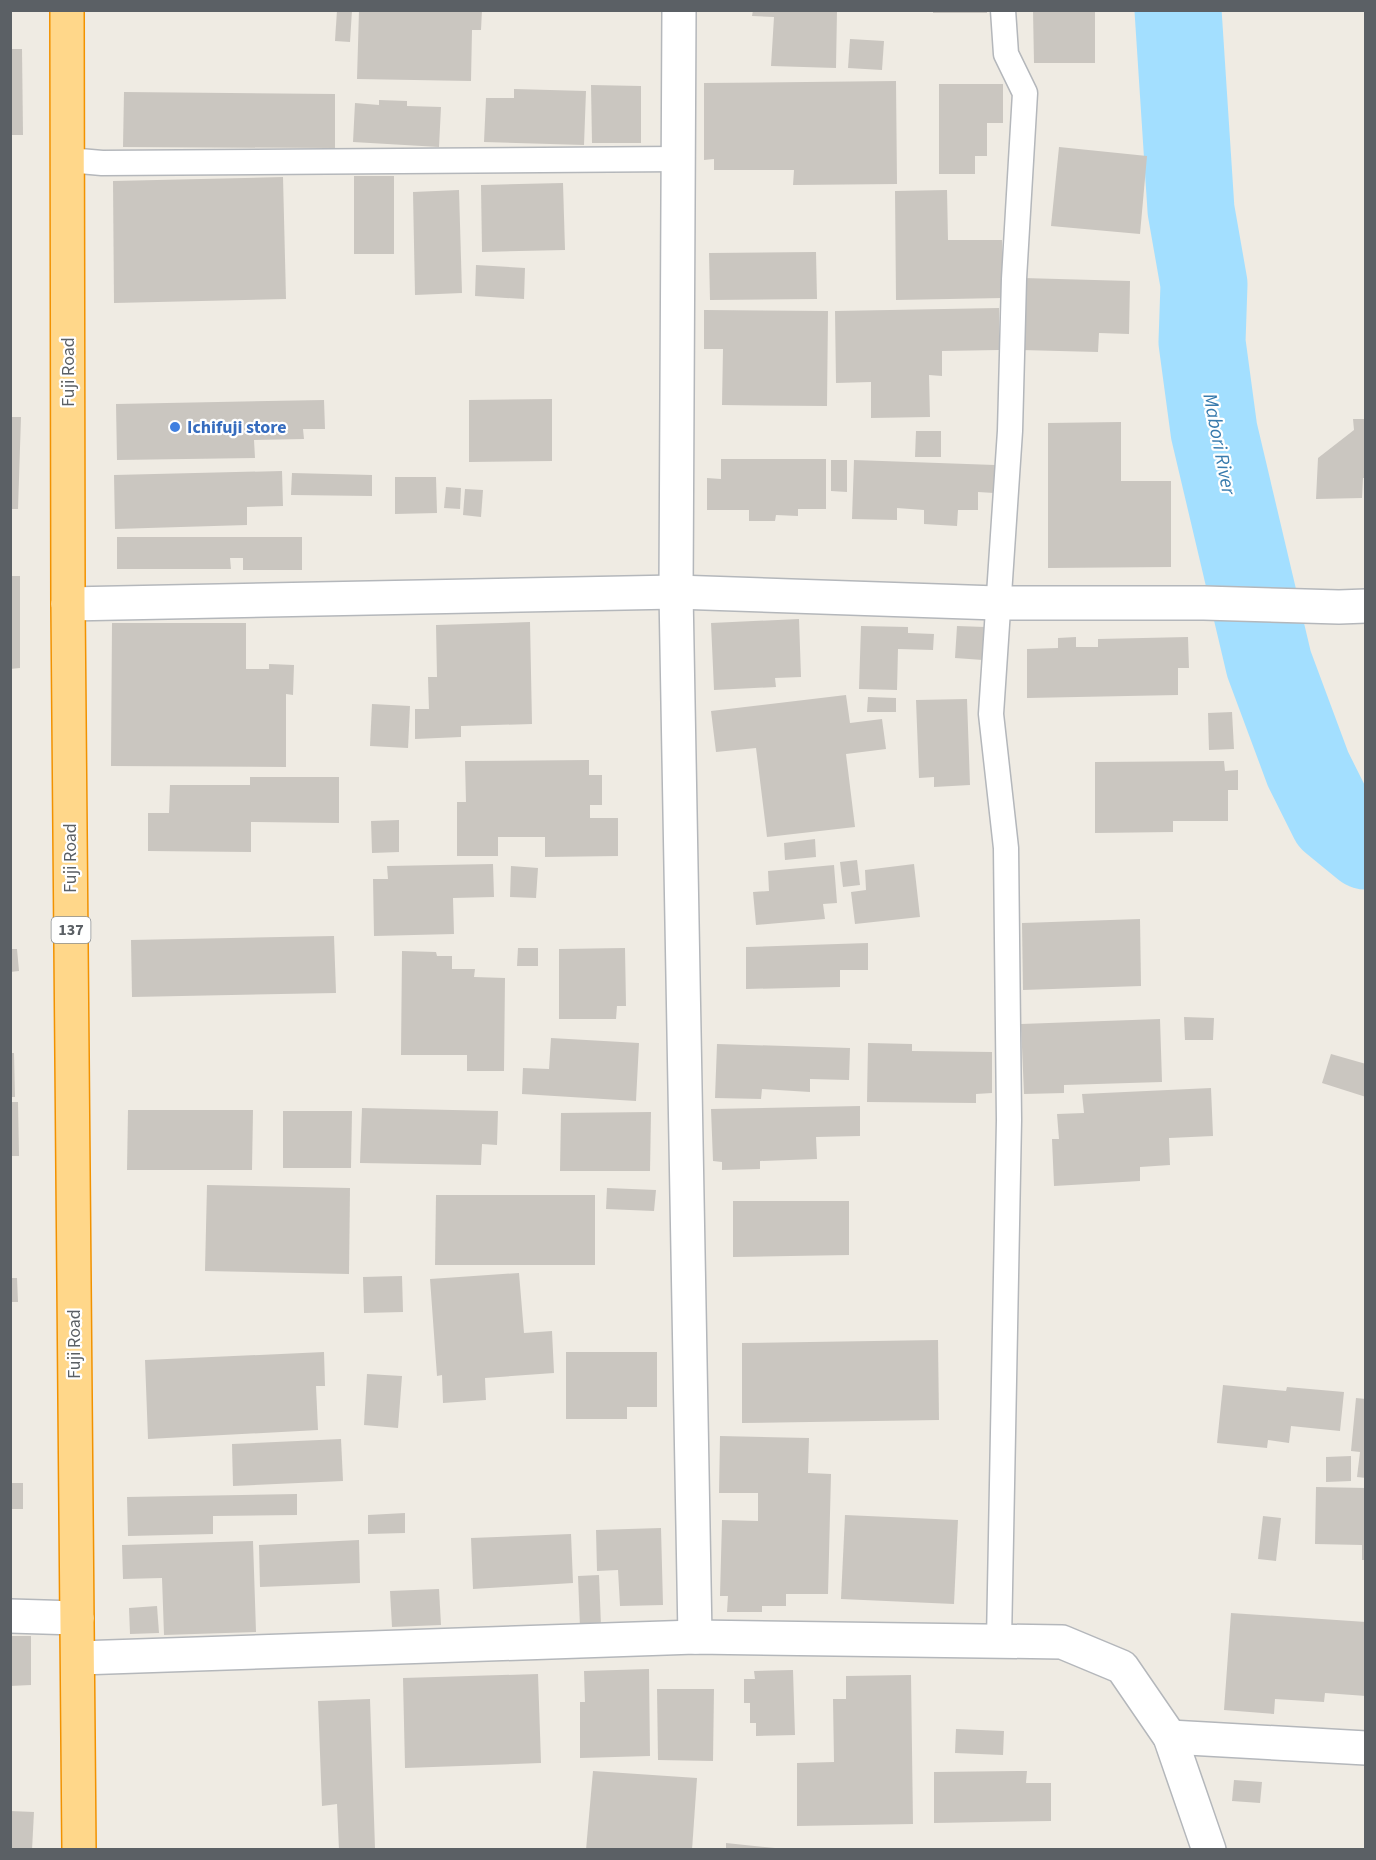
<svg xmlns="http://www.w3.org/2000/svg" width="1376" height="1860" viewBox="0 0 1376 1860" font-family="'Source Sans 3',sans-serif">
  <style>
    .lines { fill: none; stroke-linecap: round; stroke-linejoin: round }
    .river { stroke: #a3dfff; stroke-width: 87 }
    .building { fill: #cac6c0 }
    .lane-casing { stroke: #b4b7bb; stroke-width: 27 }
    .street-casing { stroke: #b4b7bb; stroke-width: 36 }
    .highway-casing { stroke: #f29200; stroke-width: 36 }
    .lane { stroke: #fff; stroke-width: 24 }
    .street { stroke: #fff; stroke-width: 33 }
    .highway { stroke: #ffd78a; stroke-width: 33 }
    .shop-dot { fill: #3f7fe0; stroke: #fff; stroke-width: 2 }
    .labels { text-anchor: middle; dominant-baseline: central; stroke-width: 4.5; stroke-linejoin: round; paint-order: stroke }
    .shield { fill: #fff; stroke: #8c9093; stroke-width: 1.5 }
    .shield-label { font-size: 16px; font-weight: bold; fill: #5b6065 }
    .street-label { font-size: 18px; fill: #5b6065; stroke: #fff }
    .shop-label { font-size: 18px; font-weight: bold; fill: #366cbe; stroke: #fff; text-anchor: start }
    .water-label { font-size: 20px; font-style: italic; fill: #387bad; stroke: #fff }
  </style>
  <rect width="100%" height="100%" fill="#efebe3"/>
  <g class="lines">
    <path class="river" d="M1178,10L1191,210L1204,284L1202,342L1214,431L1269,664L1308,769L1333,819L1366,846"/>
  </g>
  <g class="building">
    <path d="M337,10H352L350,42L335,41Z"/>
    <path d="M359,10H482L481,30H472L471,81L357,79Z"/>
    <path d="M753,10H837L836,68L771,66L774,17L752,16Z"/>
    <rect x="933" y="10" width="54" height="3"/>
    <path d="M1033,10H1095V63H1034Z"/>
    <path d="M850,39L884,41L882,70L848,68Z"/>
    <path d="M10,49H22L23,135H10Z"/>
    <path d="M896,81L897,184L793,185L794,170H714V159L704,160V83Z"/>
    <path d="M939,84H1003V123H987V156H975V174H939Z"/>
    <path d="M591,85L641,86V143H592Z"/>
    <path d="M514,89L586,91L584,145L484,142L486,98H514Z"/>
    <path d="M124,92L335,94V148L123,147Z"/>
    <path d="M379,100L407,101V106L441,107L439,147L353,142L355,103L379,105Z"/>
    <path d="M1059,147L1147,156L1140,234L1051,226Z"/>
    <rect x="354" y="176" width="40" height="78"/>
    <path d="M283,177L286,299L114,303L113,181Z"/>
    <path d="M563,183L565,250L482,252L481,185Z"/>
    <path d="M459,190L462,293L415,295L413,192Z"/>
    <path d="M947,190L948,240H1002L1003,298L896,300L895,191Z"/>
    <path d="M816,252L817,299L710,300L709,253Z"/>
    <path d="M476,265L525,268L524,299L475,296Z"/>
    <path d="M1023,278L1130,281L1129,334L1099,333L1098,352L1021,350Z"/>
    <path d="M999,308V350L942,351V376L929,375L930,417L871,418V382L836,383L835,311Z"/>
    <path d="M704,310L828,311L827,406L722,405L723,349H704Z"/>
    <path d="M552,399V461L469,462V400Z"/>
    <path d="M324,400L325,429H303L304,439L254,440L255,458L117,460L116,404Z"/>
    <path d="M10,417H21L18,509H10Z"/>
    <path d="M1353,419H1366V478H1363L1362,498L1316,499L1318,458L1354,430Z"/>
    <path d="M1121,422V481H1171V567L1048,568V423Z"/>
    <path d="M916,431H941V457H915Z"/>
    <path d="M721,459H826V509H798V516L776,515L775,521H749V510H707V478L721,479Z"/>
    <path d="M831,460H847V492L831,491Z"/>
    <path d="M854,460L995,465L994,493L978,492V510H958L957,526L924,524V510L897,508V520L852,519Z"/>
    <path d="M282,471L283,506L247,507V525L115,529L114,475Z"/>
    <path d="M292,473L372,475V496L291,495Z"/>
    <path d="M395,477H436L437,513L395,514Z"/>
    <path d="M446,487L461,488L460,509L444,508Z"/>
    <path d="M465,489L483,490L481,517L463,515Z"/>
    <path d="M117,537H302V570H243V558H230L231,569H117Z"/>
    <path d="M10,576H20V668L10,669Z"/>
    <path d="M799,619L801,677L775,678L776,687L714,690L711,623Z"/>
    <path d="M530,622L532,724L461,726V737L415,739V709H429L428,677H437L436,625Z"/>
    <path d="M112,623H246V669H269V664L294,665L293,695L286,694V767L111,766Z"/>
    <path d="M861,626L908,627V633L934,634L933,650L898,649L897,690L859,689Z"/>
    <path d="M957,626L985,627L983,660L955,658Z"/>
    <path d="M1076,637V647H1098V639L1188,637L1189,668H1178V695L1027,698V649L1058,648V638Z"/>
    <path d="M846,695L850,723L882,719L886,749L846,754L855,827L767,837L756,748L716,752L711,711Z"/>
    <path d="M868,697L896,698V712H867Z"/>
    <path d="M967,699L970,785L934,787V777L919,778L916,700Z"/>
    <path d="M372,704L410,706L408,748L370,746Z"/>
    <path d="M1232,712L1234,749L1209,750L1208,713Z"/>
    <path d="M589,760V775H602V805H590V818H618V856L545,857V837H498V856H457V802H466L465,761Z"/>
    <path d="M1224,761L1225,771L1238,770V790H1228V821H1173V832L1095,833V762Z"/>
    <path d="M250,777H339V823L251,822V852L148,851V813H169L170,785H250Z"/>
    <path d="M399,820V852L372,853L371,821Z"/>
    <path d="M815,839L816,857L785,860L784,843Z"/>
    <path d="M857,860L860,885L843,887L840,862Z"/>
    <path d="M493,864L494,897L453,898L454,934L374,936L373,879H388L387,866Z"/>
    <path d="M914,864L920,917L855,924L851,892L866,890L865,870Z"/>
    <path d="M834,865L837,903L823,904L825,919L756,925L753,892L769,891L768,871Z"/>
    <path d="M511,866L538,868L536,898L510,897Z"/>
    <path d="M1140,919L1141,986L1023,990L1022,923Z"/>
    <path d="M334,936L336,993L132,997L131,940Z"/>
    <path d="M868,943V970H840V987L746,989V947Z"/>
    <path d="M518,948H538V966H517Z"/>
    <path d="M625,948L626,1006H617L616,1019H559V949Z"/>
    <path d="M10,949H17L19,971L10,972Z"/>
    <path d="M402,951L436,952L437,956H452V969H475L474,977L505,978L504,1071H467V1055H401Z"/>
    <path d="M1184,1017L1214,1018L1213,1040H1185Z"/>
    <path d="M1160,1019L1162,1082L1064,1085V1093L1024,1094L1021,1024Z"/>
    <path d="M551,1038L639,1043L636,1101L522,1094L523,1068L549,1069Z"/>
    <path d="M868,1043L912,1044V1051L992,1052V1093L976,1094V1103L867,1102Z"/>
    <path d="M717,1044L850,1048L849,1080L810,1079V1092L762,1089L761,1099L715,1098Z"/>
    <path d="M10,1053H14L15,1097H10Z"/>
    <path d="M1331,1054L1366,1064V1097L1322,1083Z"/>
    <path d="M1211,1088L1213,1136L1169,1138L1170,1165L1140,1167V1181L1054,1186L1052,1139H1059L1057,1114L1084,1113L1082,1094Z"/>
    <path d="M10,1102H18L19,1156H10Z"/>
    <path d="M860,1106V1136L816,1137L817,1159L760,1161V1169L722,1170V1162L713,1161L711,1109Z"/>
    <path d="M362,1108L498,1111L497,1145L482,1144L481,1165L360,1163Z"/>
    <path d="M128,1110H253L252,1170H127Z"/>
    <path d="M283,1111H352L351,1168H283Z"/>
    <path d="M651,1112L650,1171H560L561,1113Z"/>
    <path d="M207,1185L350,1188L349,1274L205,1271Z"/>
    <path d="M607,1188L656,1190L654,1211L606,1209Z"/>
    <path d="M436,1195H595V1265H435Z"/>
    <path d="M733,1201H849V1255L733,1257Z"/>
    <path d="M519,1273L524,1333L552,1331L554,1373L485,1378L486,1400L443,1403L442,1375L437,1376L430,1279Z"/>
    <path d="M402,1276L403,1312L364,1313L363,1277Z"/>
    <path d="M10,1278H17L18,1302H10Z"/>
    <path d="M938,1340L939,1420L742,1423V1343Z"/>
    <path d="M324,1352L325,1386H316L318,1430L148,1439L145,1360Z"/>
    <path d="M566,1352H657V1407H627V1419H566Z"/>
    <path d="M367,1374L402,1376L398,1428L364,1425Z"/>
    <path d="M1223,1385L1286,1391L1287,1387L1344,1392L1340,1431L1291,1426L1289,1443L1268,1440L1267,1448L1217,1443Z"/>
    <path d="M1356,1398L1366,1399V1478L1357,1477L1360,1452L1351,1451Z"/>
    <path d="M720,1436L809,1438L808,1473L831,1474L828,1594H786V1606H762V1612H727L728,1596H720L722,1520L758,1521V1493H719Z"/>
    <path d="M341,1439L343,1481L233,1486L232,1444Z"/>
    <path d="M1351,1456V1481L1326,1482V1457Z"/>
    <rect x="10" y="1483" width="13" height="26"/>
    <path d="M1316,1487L1366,1488V1560H1362V1545L1315,1544Z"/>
    <path d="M297,1494V1515L213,1516V1534L128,1536L127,1497Z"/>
    <path d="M405,1513V1533L368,1534V1515Z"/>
    <path d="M845,1515L958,1520L954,1604L841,1599Z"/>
    <path d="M1263,1516L1281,1518L1276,1561L1258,1559Z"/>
    <path d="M661,1528L663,1605L620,1606L618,1570L597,1571L596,1530Z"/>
    <path d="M571,1534L573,1583L473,1589L471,1538Z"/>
    <path d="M359,1540L360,1583L260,1587L259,1545Z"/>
    <path d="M253,1541L256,1632L164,1635L162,1578L123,1579L122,1545Z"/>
    <path d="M599,1575L601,1626L580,1627L578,1576Z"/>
    <path d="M439,1589L441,1625L392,1627L390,1591Z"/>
    <path d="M157,1606L159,1633L130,1634L129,1608Z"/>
    <path d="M1231,1613L1366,1622V1696L1325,1693L1324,1702L1275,1699L1274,1714L1224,1710Z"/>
    <path d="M10,1636H31V1685L10,1686Z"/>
    <path d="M649,1669L650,1756L580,1758V1702H585L584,1671Z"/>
    <path d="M793,1670L795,1735L756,1736V1723H750V1703H744V1679H755L754,1671Z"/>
    <path d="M538,1674L541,1763L405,1768L403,1678Z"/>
    <path d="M911,1675L913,1824L797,1826V1763L834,1762L833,1699H846V1676Z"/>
    <path d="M657,1689H714L713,1761L658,1760Z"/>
    <path d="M370,1699L375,1848L339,1850L337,1804L322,1806L318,1701Z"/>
    <path d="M956,1729L1004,1731L1003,1755L955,1753Z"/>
    <path d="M593,1771L697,1778L692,1850H586Z"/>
    <path d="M1027,1771L1026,1783H1051V1821L934,1823V1772Z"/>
    <path d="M1234,1780L1262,1782L1260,1803L1232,1801Z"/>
    <path d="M10,1811L34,1812L32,1850H10Z"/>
    <path d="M726,1843L775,1848V1850H726Z"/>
  </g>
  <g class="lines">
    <defs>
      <g id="lane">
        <path d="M68,160L102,163L678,159"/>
        <path d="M999,1641L1009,1120L1006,848L991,714L1010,431L1014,279L1025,93L1006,54L1003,10"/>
      </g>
      <g id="street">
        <path d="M679,10L676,592L695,1637"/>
        <path d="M68,604L676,592L997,603H1204L1339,607L1366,606"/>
        <path d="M10,1616L77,1618"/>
        <path d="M79,1658L695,1637L1062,1642L1122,1667L1170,1737L1209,1850"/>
        <path d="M1170,1737L1366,1748"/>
      </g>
      <path id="highway" d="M67,10L68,604L79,1850"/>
    </defs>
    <use href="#lane" class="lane-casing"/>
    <use href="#street" class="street-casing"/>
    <use href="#highway" class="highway-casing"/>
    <use href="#lane" class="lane"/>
    <use href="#street" class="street"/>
    <use href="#highway" class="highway"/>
  </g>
  <circle class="shop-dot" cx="175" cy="427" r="6"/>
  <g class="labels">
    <rect class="shield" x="51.5" y="917" width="39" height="26" rx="4.5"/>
    <g class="shield-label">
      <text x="71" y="930">137</text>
    </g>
    <g class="street-label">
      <text transform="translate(68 372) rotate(-90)">Fuji Road</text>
      <text transform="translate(70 858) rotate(-90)">Fuji Road</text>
      <text transform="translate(74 1344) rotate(-90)">Fuji Road</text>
    </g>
    <g class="shop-label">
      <text x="187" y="427">Ichifuji store</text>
    </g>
    <g class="water-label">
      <text transform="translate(1219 444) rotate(79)">Mabori River</text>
    </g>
  </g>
  <rect width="1376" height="1860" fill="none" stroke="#5b6065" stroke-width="24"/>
</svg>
